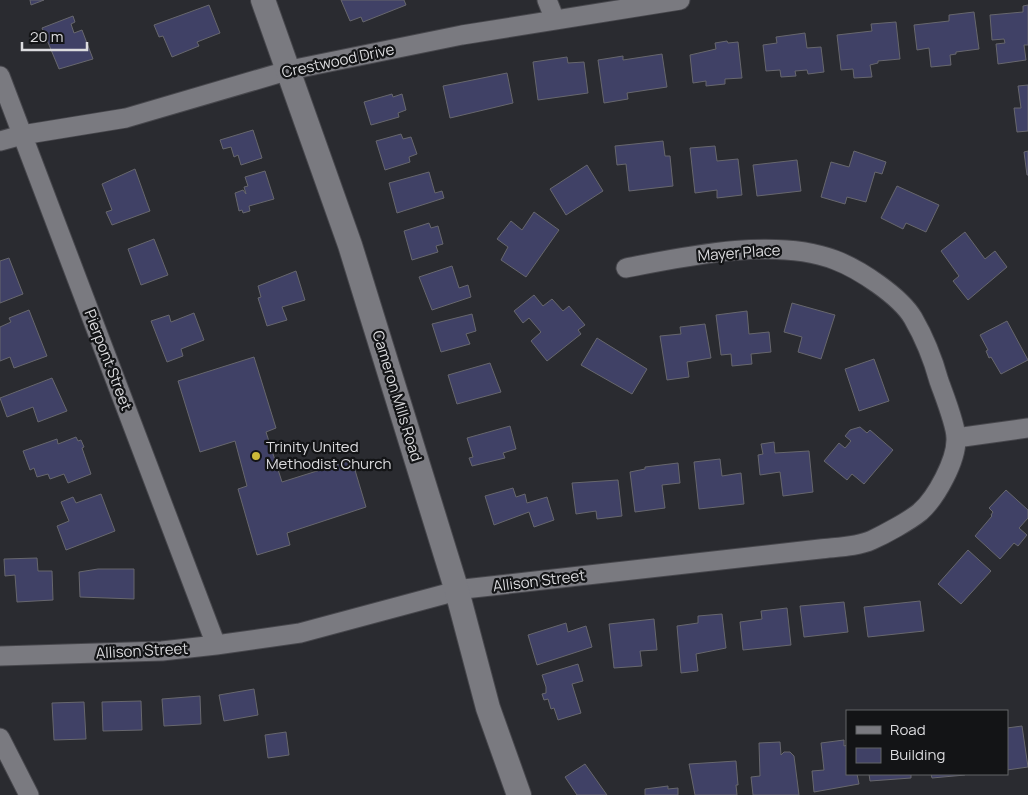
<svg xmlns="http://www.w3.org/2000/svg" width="1028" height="795" font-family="Manrope,sans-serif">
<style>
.building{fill:#404166;stroke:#67676d}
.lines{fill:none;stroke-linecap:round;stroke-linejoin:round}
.minor-casing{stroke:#47474c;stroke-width:21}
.tertiary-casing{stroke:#47474c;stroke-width:26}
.minor{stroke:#7a7a80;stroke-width:19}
.tertiary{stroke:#7a7a80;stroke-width:24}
.poi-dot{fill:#ccb939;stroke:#131416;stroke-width:2}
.labels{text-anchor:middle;stroke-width:4.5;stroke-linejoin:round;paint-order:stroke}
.street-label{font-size:15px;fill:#dcdcdf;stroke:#131416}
.poi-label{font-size:15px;fill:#dcdcdf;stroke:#131416;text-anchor:start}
</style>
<rect width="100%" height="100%" fill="#2a2b30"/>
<!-- building -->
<path class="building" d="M30 0H44L31 5Z
M341 0H404L406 5 363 22 361 17 350 21Z
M209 5 220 33 197 42 199 46 172 57 163 36 159 37 154 25Z
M1028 5V45H1024L1026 60 998 64 996 44 1005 43 1004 39 992 40 990 15 1023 12V6Z
M974 12 979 49 956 52V54L950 55 951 65 931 67 929 48 917 50 914 25 949 21V15Z
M73 16 75 22 71 24 74 33 82 30 93 59 59 69 42 28Z
M896 22 900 59 878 61V63L870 65 872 77 854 78 853 69 841 70 837 35 872 31 871 24Z
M805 33 807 48 821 47 824 72 808 74 807 70 795 71 796 76 781 77 780 70 766 71 763 45 777 43 776 37Z
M727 41 728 43 738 42 742 78 725 79V84L706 86V81L693 83 690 55 716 49 715 43Z
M662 54 667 87 627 93 628 99 604 103 598 60 623 56V60Z
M567 57 568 63 584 62 588 93 538 100 533 62Z
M507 73 513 103 450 118 443 86Z
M1028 85V131L1017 132 1014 108H1021L1018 86Z
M392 94 393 97 402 94 406 110 398 113 399 117 371 125 364 102Z
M253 130 262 158 241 165 238 155 234 157 231 147 223 149 220 140Z
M401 134 403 139 411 137 417 154 409 157 410 162 385 170 376 141Z
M663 141 665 156H670L673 186 629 191 626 164 617 165 615 146Z
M715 146 717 161 738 159 742 195 717 198V190L695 193 690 148Z
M854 151 886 162 882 174 875 172 866 202 847 197 845 204 821 197 831 162 849 167Z
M1028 151V175H1027L1024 152Z
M797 160 801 191 757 196 753 165Z
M587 165 603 191 566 215 550 189Z
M135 169 150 211 112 225 106 212 112 210 102 184Z
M265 171 274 199 249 206 250 211 243 213 242 210 239 211 235 193 243 190 246 194 244 187 248 186 245 177Z
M429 172 435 193 442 191 444 198 397 213 389 183Z
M897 186 939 205 926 232 906 223 903 229 881 218Z
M534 212 559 230 526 277 501 260 508 247 497 239 511 221 522 230Z
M429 223 431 228 438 226 443 244 436 246 438 252 412 260 404 231Z
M965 232 985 259 995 251 1007 267 968 300 953 281 959 276 941 251Z
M154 239 168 275 141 285 128 249Z
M9 258 23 294 0 303V261Z
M452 266 459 288 468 285 471 297 432 310 419 277Z
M296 271 305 300 282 307 287 320 267 326 258 298 261 297 258 286Z
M534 295 543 306 552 299 563 311 569 306 585 325 578 330 581 334 547 361 531 341 541 332 529 318 523 323 514 311Z
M792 303 835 315 821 359 798 352 802 337 784 332Z
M29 310 47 356 14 368 10 357 0 361V327L11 322 9 318Z
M747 311 749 334 769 332 771 352 751 354 752 364 732 366 731 354 721 355 716 315Z
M194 313 204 340 181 349 183 356 167 362 151 321 169 315 171 322Z
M472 314 476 331 466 334 470 344 441 352 432 324Z
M1007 321 1028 360 1001 374 991 357 989 358 986 351 988 350 980 335Z
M705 324 711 358 687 362 689 377 667 380 660 336 681 334 680 327Z
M597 338 647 369 632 394 581 365Z
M254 357 276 428 266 432 282 482 352 460 366 507 287 533 290 545 257 555 238 489 247 486 235 441 200 452 178 381Z
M874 359 889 401 859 411 845 369Z
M490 363 501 392 457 404 448 375Z
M52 378 67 411 38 422 33 407 7 417 0 398Z
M510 426 516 449 503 453 505 458 472 466 469 458 473 457 467 438Z
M860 427 867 433 870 430 893 450 864 484 852 474 847 480 824 461 839 443 845 448 851 441 845 436 850 430Z
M76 437 78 441 81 440 84 447 82 448 91 474 68 483 64 474 50 479 48 474 37 477 34 468 30 470 23 451 57 439 58 444Z
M774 442 775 453 809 451 813 492 783 496 780 472 760 475 758 455 763 454 761 444Z
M720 459 722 476 741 473 744 504 699 509 694 462Z
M678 463 680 483 662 485 665 508 635 512 630 472 645 469V467Z
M618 480 622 516 597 519 596 511 576 514 572 483Z
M513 488 516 497 525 494 527 503 547 497 554 520 534 527 529 512 494 525 485 496Z
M1006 490 1028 510V518L1019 528 1027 535 1018 546 1014 543 1000 559 975 536 992 516 991 515 993 512 989 508Z
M101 494 115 531 66 550 57 526 69 521 61 502 73 497 76 503Z
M968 550 991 571 961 604 938 584Z
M37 558 38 571H52L53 600 17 602 15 575 5 576 4 559Z
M98 569H134V599L80 597 79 572Z
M920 601 924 631 868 637 864 607Z
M844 602 848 632 804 637 800 606Z
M787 608 791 645 743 650 740 622 762 619 761 611Z
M722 614 726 648 696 654 698 671 681 673 677 626 698 623V616Z
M654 619 657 650 640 651 642 666 614 668 609 624Z
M566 623 568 632 586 626 592 647 537 665 528 635Z
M578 664 583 681 572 684 581 713 558 720 554 708 551 709 548 699 544 700 542 694 546 693V687L542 675Z
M254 689 258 715 224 721 219 695Z
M200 696 201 724 164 726 162 699Z
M141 701 142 730 103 731 102 702Z
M84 702 86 739 54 740 52 703Z
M1022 726 1028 767 1007 770V728Z
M286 732 289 755 268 758 265 735Z
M844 740V746L847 745V774H857L859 784 814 792 812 771 824 770 821 743Z
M780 742 781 755 784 752H790L794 756 799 795H753L751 777 760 776 759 743Z
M736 761 738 785H736L737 795H695L689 764Z
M585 764 607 795H577L565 777Z
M869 774H911V778L870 781Z
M931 774H965V775L932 778Z
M668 786V789L678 788V795H645V789Z"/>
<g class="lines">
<!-- minor casing -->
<g class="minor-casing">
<path id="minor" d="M547 0 555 20
M0 76 216 645
M0 141 22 135 126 118 290 70 462 35 680 0
M956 438 1028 428
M0 656 162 651 216 645 300 633 464 589 820 549C835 547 857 547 872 540 885 534 909 521 920 512 936 498 957 460 956 438 956 425 944 395 939 381 933 359 924 337 913 318 900 296 859 269 835 260 776 237 687 256 626 268
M0 738 29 795"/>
</g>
<!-- tertiary casing -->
<g class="tertiary-casing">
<path id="tertiary" d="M263 0 350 245 457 591 488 708 519 795"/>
</g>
<!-- minor -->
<use href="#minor" class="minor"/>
<!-- tertiary -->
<use href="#tertiary" class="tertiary"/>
</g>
<!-- markers -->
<circle class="poi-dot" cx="256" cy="456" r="5"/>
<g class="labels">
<!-- street labels -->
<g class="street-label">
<text transform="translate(338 61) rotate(-12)" y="5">Crestwood Drive</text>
<text transform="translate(739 253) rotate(-4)" y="5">Mayer Place</text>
<text transform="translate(108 360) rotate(69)" y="5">Pierpont Street</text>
<text transform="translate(397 396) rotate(73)" y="5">Cameron Mills Road</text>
<text transform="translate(539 581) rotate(-7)" y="5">Allison Street</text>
<text transform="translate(142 651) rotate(-3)" y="5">Allison Street</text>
</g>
<!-- poi labels -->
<g class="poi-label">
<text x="266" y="452">Trinity United<tspan x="266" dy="17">Methodist Church</tspan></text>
</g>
</g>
<!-- legend -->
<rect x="846" y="710" width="162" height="65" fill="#131416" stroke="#636466"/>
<rect x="856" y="726" width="25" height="8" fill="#7a7a80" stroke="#636466"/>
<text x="890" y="735" font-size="15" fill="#dcdcdf">Road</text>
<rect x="856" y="748" width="25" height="15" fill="#404166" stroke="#636466"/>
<text x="890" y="760" font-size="15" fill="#dcdcdf">Building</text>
<!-- scale -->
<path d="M22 42v8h65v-8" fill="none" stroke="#dcdcdf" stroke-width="2.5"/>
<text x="30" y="42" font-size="15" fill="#dcdcdf" stroke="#131416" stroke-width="4" paint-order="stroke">20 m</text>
</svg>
